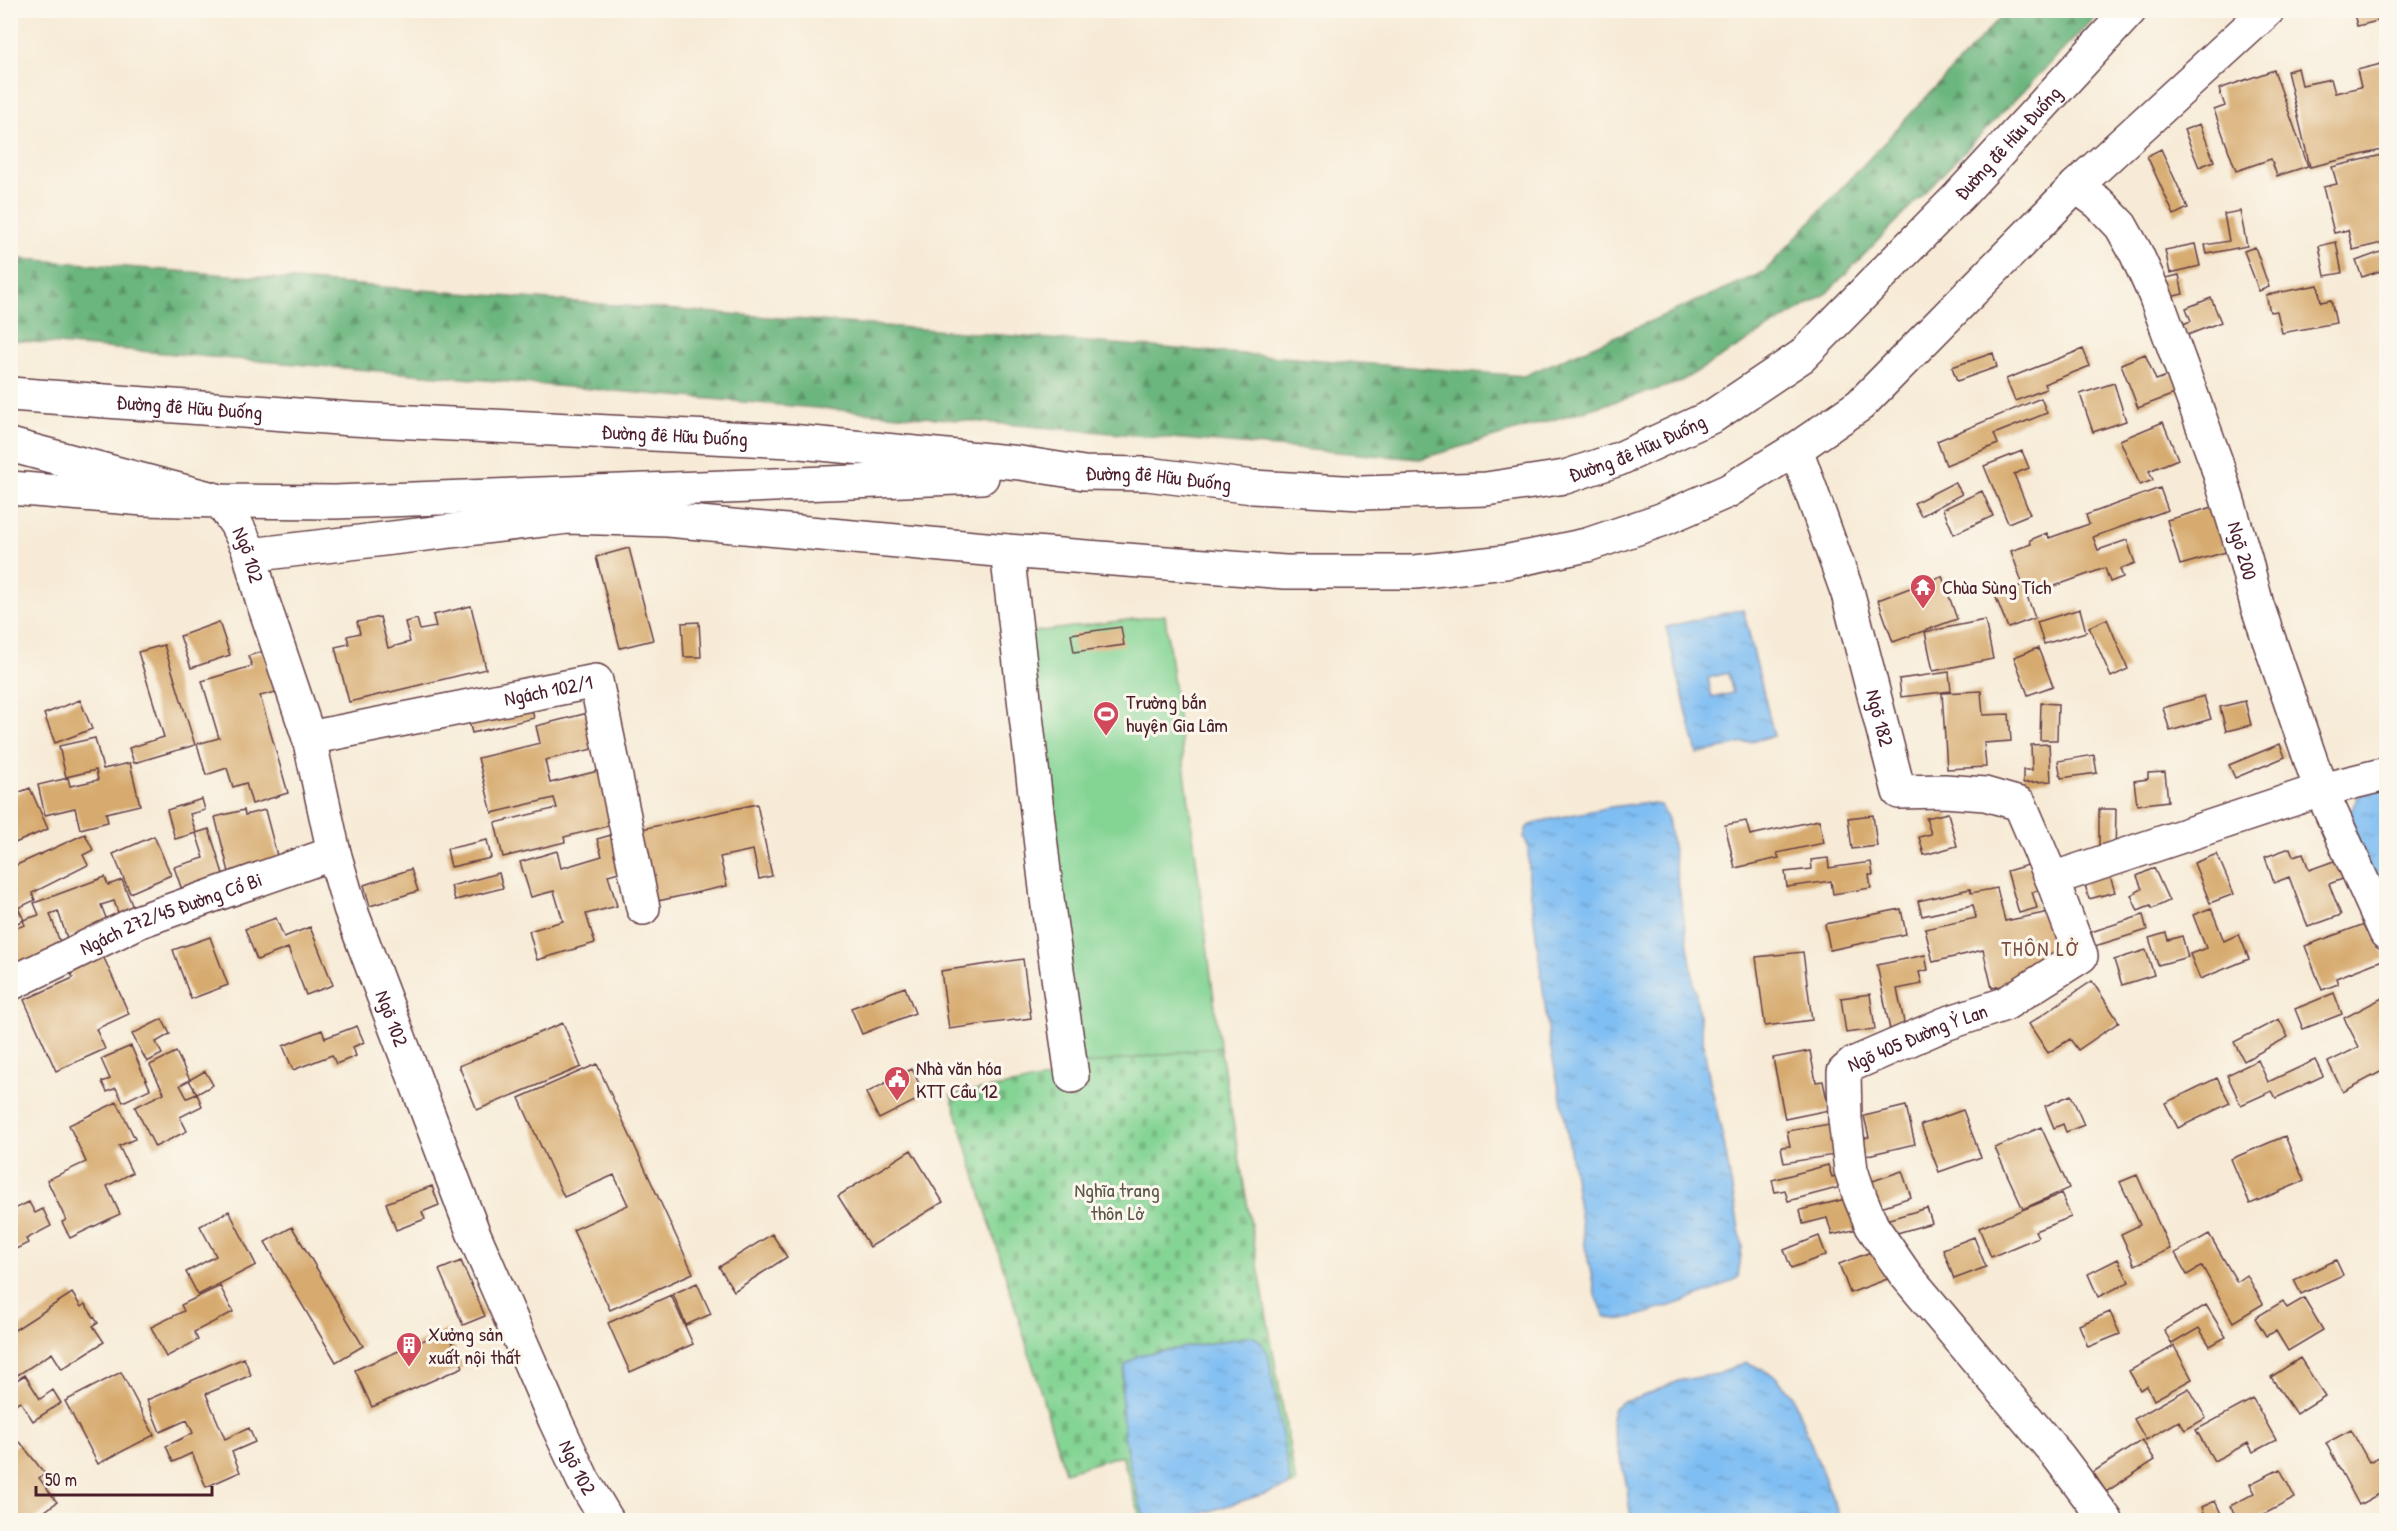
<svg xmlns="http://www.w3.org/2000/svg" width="2397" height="1531" font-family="'Patrick Hand',sans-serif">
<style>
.grass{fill:#84d494;stroke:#677a60;stroke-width:1.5}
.forest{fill:url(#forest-firs);stroke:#5a6a54;stroke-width:1.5}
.cemetery{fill:url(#cemetery-stones);stroke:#677a60;stroke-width:1.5}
.water{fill:url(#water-ripples);stroke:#646e8f;stroke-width:1.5;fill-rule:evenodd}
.building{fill:#d7ab70}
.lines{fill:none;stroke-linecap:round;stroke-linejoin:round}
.minor-casing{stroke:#643e45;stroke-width:36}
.major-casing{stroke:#643e45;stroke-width:36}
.minor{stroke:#fff;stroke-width:33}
.major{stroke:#fff;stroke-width:33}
.labels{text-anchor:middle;stroke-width:6;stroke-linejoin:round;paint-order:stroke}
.street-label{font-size:20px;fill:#4a1f2b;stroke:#fbf7ec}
.poi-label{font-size:20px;fill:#4a1f2b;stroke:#fbf7ec;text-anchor:start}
.park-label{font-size:20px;fill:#5b554a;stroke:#fbf7ec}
.neighbourhood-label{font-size:21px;letter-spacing:1.5px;fill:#7b5043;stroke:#fbf7ec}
</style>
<defs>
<pattern id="forest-firs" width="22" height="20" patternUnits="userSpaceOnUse" patternTransform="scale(1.5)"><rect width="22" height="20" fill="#6bb67e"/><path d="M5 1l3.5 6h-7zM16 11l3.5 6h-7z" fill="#5a9367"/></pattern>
<pattern id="cemetery-stones" width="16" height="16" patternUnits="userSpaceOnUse" patternTransform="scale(1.5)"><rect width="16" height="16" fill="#84d494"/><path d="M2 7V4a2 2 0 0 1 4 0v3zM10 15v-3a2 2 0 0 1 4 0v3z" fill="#74b680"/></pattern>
<pattern id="water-ripples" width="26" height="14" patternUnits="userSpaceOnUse" patternTransform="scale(1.5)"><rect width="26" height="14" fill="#7fbef3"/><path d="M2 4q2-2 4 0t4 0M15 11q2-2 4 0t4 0" fill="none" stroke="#6a9ac5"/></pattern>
</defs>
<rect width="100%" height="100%" fill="#fbf7ec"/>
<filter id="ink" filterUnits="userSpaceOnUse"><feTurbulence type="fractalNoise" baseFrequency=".0167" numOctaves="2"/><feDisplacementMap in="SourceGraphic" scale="12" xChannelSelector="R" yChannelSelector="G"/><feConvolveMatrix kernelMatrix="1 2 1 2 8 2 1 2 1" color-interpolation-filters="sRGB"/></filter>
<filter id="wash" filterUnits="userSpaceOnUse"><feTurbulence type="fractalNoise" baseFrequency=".008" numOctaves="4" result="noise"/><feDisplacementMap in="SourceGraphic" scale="24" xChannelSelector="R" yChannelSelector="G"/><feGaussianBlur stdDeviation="1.35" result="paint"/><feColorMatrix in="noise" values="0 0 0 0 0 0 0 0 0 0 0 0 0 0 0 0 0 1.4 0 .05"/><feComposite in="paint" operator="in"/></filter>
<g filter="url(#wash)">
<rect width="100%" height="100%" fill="#f7ebd7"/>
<!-- grass -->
<path class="grass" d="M1165 615 1220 1047 1077 1066 1019 634Z"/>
<!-- forest -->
<path class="forest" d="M2007 10 2101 11 1827 293 1678 383 1420 459 11 340V258L1524 376 1764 272Z"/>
<!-- cemetery -->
<path class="cemetery" d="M1220 1047 1296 1484 1179 1520H1141L1122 1455 1065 1472 951 1095 1066 1076 1065 1067Z"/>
<!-- water -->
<path class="water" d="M1743 609 1774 736 1697 754 1666 627ZM1728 673 1733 693 1712 698 1708 678Z
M2386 783V925L2348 815 2359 796Z
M1642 803 1660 805 1668 819 1708 1072 1724 1143 1742 1246 1738 1277C1724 1289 1644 1316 1623 1319 1617 1320 1611 1319 1605 1316L1595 1293 1583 1235 1565 1118 1550 1045 1529 879 1528 846 1524 837 1527 827 1537 822 1611 807Z
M1252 1336 1259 1340 1268 1353 1290 1481 1287 1487 1181 1520H1145C1130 1473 1115 1416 1125 1366L1139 1355Z
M1747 1362 1775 1376 1792 1395 1841 1520H1631L1626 1482 1611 1418 1614 1408 1622 1402 1638 1398 1678 1381 1718 1374Z"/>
<g id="blocks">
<!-- building -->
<path class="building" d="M2353 10H2385L2386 19 2357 26Z
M2385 63 2386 149 2310 167 2287 71 2298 68 2302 85 2331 79 2335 93 2361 87 2357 70Z
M2274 70 2308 166 2277 176 2271 159 2236 171 2214 110 2225 106 2219 89Z
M2200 124 2214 161 2199 167 2184 130Z
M2161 149 2188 208 2174 215 2147 156Z
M2386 154V242L2353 250 2348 230 2334 233 2323 187 2337 184 2332 167Z
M2240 211 2247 246 2207 254 2205 245 2229 241 2224 214Z
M2336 242 2342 273 2325 276 2319 246Z
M2195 244 2200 266 2170 273 2165 250Z
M2255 247 2269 287 2259 291 2244 251Z
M2386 250V269L2362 277 2356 261Z
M2179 275 2183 294 2157 300 2153 281Z
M2318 285 2321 302 2331 300 2336 323 2282 333 2277 311 2270 312 2266 295Z
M2211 298 2221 322 2185 336 2180 325 2191 321 2186 308Z
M2083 349 2090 366 2044 384 2046 389 2015 401 2006 379Z
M1993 353 1997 367 1957 381 1952 367Z
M2145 354 2156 380 2175 373 2182 391 2138 408 2121 364Z
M2114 383 2126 421 2093 432 2080 394Z
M2041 398 2047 413 1994 434 1998 444 1946 465 1937 441Z
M2163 422 2178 459 2149 471 2153 480 2140 485 2120 440Z
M2022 451 2029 468 2014 474 2030 514 2008 523 1984 466Z
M1955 482 1962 494 1921 516 1914 503Z
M2160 488 2168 510 2093 537 2098 550 2127 540 2135 563 2120 569 2123 577 2110 582 2105 568 2027 596 2035 618 2008 628 1995 595 2023 585 2011 551 2031 544 2030 540 2047 533 2049 538 2089 524 2086 515Z
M1982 491 1993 516 1954 534 1943 509Z
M2213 507 2226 552 2180 565 2167 520Z
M629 548 653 640 620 648 596 557Z
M1942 576 1957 619 1893 642 1878 600Z
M471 606 486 669 349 702 335 647 349 644 347 636 360 633 357 622 380 617 388 648 410 642 405 622 417 619 420 630 436 627 433 615Z
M2080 609 2086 632 2044 644 2037 622Z
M2107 619 2128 669 2111 677 2089 627Z
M1985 620 1993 659 1933 671 1925 632Z
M219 622 230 655 191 668 180 636Z
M699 622 701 657H684L682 623Z
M1121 627 1124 645 1074 652 1071 634Z
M164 645 195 745 134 763 129 748 164 737 138 652Z
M2038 648 2053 686 2028 695 2014 657Z
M264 651 276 692 260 696 288 793 252 804 246 783 233 787 227 768 206 775 197 744 219 738 202 681 252 666 248 656Z
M1949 672 1951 691 1901 697 1899 679Z
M1981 691 1983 715 2009 714 2011 741 1984 743 1986 767 1947 769 1942 693Z
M2204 696 2211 719 2170 731 2163 708Z
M529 699 534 718 472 733 467 714Z
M80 700 92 729 55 743 44 714Z
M2245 701 2251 725 2226 731 2220 707Z
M2041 703 2058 704 2057 740H2040Z
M588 713 597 748 545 760 550 783 606 769 620 823 564 837 565 842 503 857 495 823 557 808 554 798 492 813 478 758 540 743 536 726Z
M95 738 103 769 130 763 140 805 106 813 108 822 80 829 75 808 45 815 38 785 68 778 70 786 98 780 96 770 66 777 59 746Z
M2049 744 2051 781 2023 783V770H2032L2031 745Z
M2280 744 2285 757 2235 778 2229 765Z
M2094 755 2097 773 2061 778 2058 761Z
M2165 772 2168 801 2137 805 2134 781 2148 779V773Z
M30 788 48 829 10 845V796Z
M202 799 205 810 190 814 196 833 175 839 167 810Z
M757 804 772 876 759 879 753 850 720 857 727 886 653 902 637 830Z
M2099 809H2116L2115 856H2099Z
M244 810 245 815 265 810 280 867 231 880 215 817Z
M1948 813 1957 846 1924 855 1919 837 1931 834 1926 818Z
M1873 815 1877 846 1852 849 1848 818Z
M1819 820 1824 843 1777 853 1779 858 1735 868 1725 825 1746 821 1750 835Z
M209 829 224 877 182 890 174 867 204 858 196 833Z
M622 832 633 868 608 875 617 906 586 914 595 943 537 960 529 931 563 921 554 891 531 897 520 862 557 851 561 868 572 865 602 856 597 839Z
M85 834 93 850 83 855 88 865 32 893 35 900 18 908 24 920 10 926V900L13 899 10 893V868Z
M154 836 171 875 130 893 113 854Z
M487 840 491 858 451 867 447 849Z
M2290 848 2293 856 2303 853 2309 870 2342 858 2348 877 2329 884 2341 915 2308 927 2289 877 2274 883 2265 857Z
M2217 854 2234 894 2210 903 2194 863Z
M1828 858 1829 868 1871 862 1873 875H1869L1871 888 1833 894 1831 881 1787 887 1785 872 1812 869 1811 860Z
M2038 862 2046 888 2032 892 2037 908 2019 913 2007 871Z
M2154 868 2169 901 2152 909 2150 906 2138 911 2131 895 2142 889 2137 876Z
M411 869 418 891 370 906 364 885Z
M499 873 503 888 455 900 451 886Z
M2109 873 2115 892 2089 899 2084 881Z
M105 877 108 885 122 880 136 915 121 921 114 901 101 905 108 923 67 938 58 911 50 914 62 948 10 967V930L25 925 23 920 39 915 34 903Z
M1997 888 2005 921 2059 910 2071 963 2034 979 1992 988 1983 950 1933 962 1925 929 1976 918 1973 905 1922 916 1918 901 1970 889 1971 893Z
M2211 908 2224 941 2239 934 2249 959 2200 979 2190 954 2206 948 2193 915Z
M1901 909 1906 934 1830 950 1825 924Z
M2143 915 2147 930 2095 946 2091 932Z
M276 918 284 937 310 927 333 985 306 995 288 948 257 960 245 929Z
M2370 922 2385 959 2336 978 2338 984 2322 990 2305 946Z
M2166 933 2168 940 2182 936 2188 957 2158 965 2149 938Z
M210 937 228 985 191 999 173 950Z
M100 949 129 1014 96 1029 105 1049 56 1071 24 1000 73 978 67 964Z
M2146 950 2154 975 2122 985 2114 960Z
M1803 952 1812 1020 1765 1026 1756 957Z
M1925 955 1928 970 1919 972 1922 984 1897 989 1905 1027 1890 1030 1877 965Z
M1023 959 1031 1018 949 1029 941 971Z
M2092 981 2119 1022 2078 1050 2070 1039 2048 1053 2029 1024Z
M905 987 915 1013 862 1034 851 1008Z
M2334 993 2342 1014 2303 1029 2295 1009Z
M1870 994 1875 1029 1846 1033 1841 998Z
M2386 996V1069L2343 1092 2328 1062 2359 1047 2344 1018Z
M162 1019 170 1034 156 1042 162 1054 147 1062 132 1034Z
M2279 1019 2288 1037 2244 1061 2234 1042Z
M563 1023 581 1067 477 1110 459 1066Z
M357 1026 364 1042 353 1047 356 1056 336 1064 332 1055 293 1070 283 1046 322 1030 325 1038Z
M131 1046 150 1089 123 1102 116 1088 107 1092 102 1082 110 1079 101 1059Z
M1810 1051 1816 1082 1823 1081 1829 1110 1785 1119 1773 1058Z
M176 1052 190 1080 180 1085 187 1098 197 1094 202 1106 180 1117 187 1131 155 1147 135 1107 164 1093 150 1065Z
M2258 1060 2268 1082 2315 1060 2323 1076 2276 1098 2272 1091 2241 1105 2227 1075Z
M597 1064 693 1273 610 1310 573 1230 628 1205 614 1175 564 1197 519 1098Z
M912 1069 925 1096 879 1119 866 1093Z
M205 1071 213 1085 197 1094 189 1080Z
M2217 1078 2230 1103 2178 1128 2165 1103Z
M2071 1095 2084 1125 2066 1132 2063 1124 2054 1128 2045 1106Z
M117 1102 135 1139 119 1146 132 1173 107 1186 120 1214 70 1238 62 1222 66 1220 47 1180 86 1162 69 1125Z
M1906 1106 1915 1144 1855 1158 1851 1141 1869 1137 1864 1116Z
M1963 1110 1981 1157 1939 1172 1921 1125Z
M1836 1123 1841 1154 1784 1163 1781 1147 1790 1146 1787 1131Z
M2041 1127 2069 1188 2023 1209 1995 1148Z
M2285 1136 2304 1181 2250 1204 2231 1159Z
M911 1150 943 1202 870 1247 838 1196Z
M1828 1165 1832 1177 1838 1175 1841 1187 1788 1201 1785 1190 1775 1192 1772 1180Z
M1902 1171 1911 1197 1866 1212 1858 1186Z
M2137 1175 2170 1249 2135 1265 2121 1234 2140 1225 2120 1182Z
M432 1186 439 1205 422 1212 425 1219 396 1230 386 1203Z
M2061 1194 2071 1217 2035 1231 2038 1237 1991 1257 1979 1228Z
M1850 1198 1858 1229 1832 1235 1827 1218 1803 1224 1800 1210Z
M29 1202 35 1213 43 1209 51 1226 26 1239 28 1243 10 1252V1211Z
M1927 1208 1932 1223 1883 1237 1879 1222Z
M229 1211 256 1265 198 1295 186 1272 216 1256 200 1226Z
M292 1227 363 1346 336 1362 265 1242Z
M772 1234 787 1257 734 1291 719 1267Z
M2209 1234 2237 1282 2247 1275 2263 1304 2233 1322 2202 1266 2187 1275 2175 1253Z
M1819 1236 1826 1255 1791 1268 1784 1250Z
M1974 1237 1986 1267 1954 1279 1943 1249Z
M1879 1249 1890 1278 1850 1293 1839 1264Z
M10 1259 18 1273 10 1277Z
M2118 1259 2129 1282 2098 1297 2088 1274Z
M2336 1260 2343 1275 2301 1294 2294 1280Z
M461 1261 485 1316 463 1325 439 1270Z
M697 1283 711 1314 686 1325 673 1294Z
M220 1286 233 1312 194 1332 198 1340 166 1357 151 1327 184 1311 181 1305Z
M72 1293 81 1307 85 1304 98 1323 93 1326 104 1342 62 1369 52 1353 13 1378 10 1374V1333Z
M671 1295 693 1344 630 1372 608 1323Z
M2304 1298 2323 1330 2288 1351 2276 1331 2266 1336 2255 1318 2283 1301 2287 1308Z
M2206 1305 2226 1337 2210 1346 2199 1328 2172 1344 2164 1330Z
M2110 1312 2120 1334 2088 1347 2079 1325Z
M447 1330 463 1367 372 1407 355 1370Z
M2174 1346 2192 1379 2154 1400 2147 1386 2140 1390 2129 1371Z
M244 1358 251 1375 206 1394 225 1439 249 1428 255 1442 232 1452 240 1472 206 1487 192 1453 173 1462 166 1446 193 1433 187 1420 160 1432 147 1400Z
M2300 1358 2325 1396 2296 1414 2271 1377Z
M121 1372 154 1435 98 1464 65 1401Z
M25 1375 40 1399 53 1390 61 1403 33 1421 20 1401 10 1407V1384Z
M2189 1388 2206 1418 2185 1430 2179 1421 2146 1440 2134 1419Z
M2253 1399 2276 1440 2253 1452 2248 1443 2214 1461 2196 1430Z
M2351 1430 2369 1462 2383 1455 2386 1461V1490L2359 1505 2326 1443Z
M2142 1440 2155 1460 2106 1492 2093 1472Z
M20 1442 45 1474 39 1478 57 1502 33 1520H10V1449Z
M2280 1469 2295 1498 2253 1520H2238L2230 1506 2255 1493 2250 1484Z
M2215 1501 2224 1520H2194L2205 1516 2202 1507Z"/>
</g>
</g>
<g filter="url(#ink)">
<use href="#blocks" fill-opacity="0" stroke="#643e45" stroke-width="1.5"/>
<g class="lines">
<!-- minor casing -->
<g class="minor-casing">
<g id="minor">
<path id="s1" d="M2076 186 2099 203 2121 226 2136 253 2155 295 2216 462 2245 558 2257 605 2321 790 2386 933"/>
<path id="s2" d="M1796 449 1848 594 1899 792 1944 791 1985 794 2020 804 2052 879"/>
<path id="s3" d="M10 488 144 499 220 501 236 524 248 548 261 596 309 738 334 853 350 908 473 1232 555 1420 583 1480 607 1520"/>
<path d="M1007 551 1048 906 1072 1076"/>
<path d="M250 555 568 517 667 520 1007 551 1285 572H1415L1505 562 1587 545 1661 520 1728 491 1796 449 1860 405 2076 186 2268 10"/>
<path id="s4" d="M309 738 596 681 643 908"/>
<path id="s5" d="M10 984 140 921 334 853"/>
<path id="s6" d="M2106 1520 2059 1457 1905 1274 1872 1226 1860 1197 1851 1170 1845 1119 1844 1072 1853 1064 1945 1024 2005 1004 2081 956 2052 879 2321 790 2386 774"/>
</g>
</g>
<!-- major casing -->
<g class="major-casing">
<g id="major">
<path id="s7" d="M10 394 352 419 790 441 1020 463 1084 473 1147 474 1253 487 1361 493 1486 489 1565 477 1619 459 1713 416 1802 356 1959 196 2130 10"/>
<path d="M10 445 220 501 335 502 982 477"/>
</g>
</g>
<!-- minor -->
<use href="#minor" class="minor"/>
<!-- major -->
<use href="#major" class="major"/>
</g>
</g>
<!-- icons -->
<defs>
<g id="temple-pin" transform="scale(1.35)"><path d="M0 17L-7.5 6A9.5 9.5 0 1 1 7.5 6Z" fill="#d1495b" stroke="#fbf7ec"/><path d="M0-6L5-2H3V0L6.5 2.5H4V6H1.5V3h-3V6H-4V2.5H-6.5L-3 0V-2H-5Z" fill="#fff"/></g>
<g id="stadium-pin" transform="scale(1.35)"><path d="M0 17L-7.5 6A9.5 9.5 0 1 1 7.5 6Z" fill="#d1495b" stroke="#fbf7ec"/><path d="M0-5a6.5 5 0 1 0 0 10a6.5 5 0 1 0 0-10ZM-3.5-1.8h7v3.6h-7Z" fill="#fff"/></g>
<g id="civic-pin" transform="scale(1.35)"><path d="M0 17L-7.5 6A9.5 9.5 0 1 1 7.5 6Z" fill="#d1495b" stroke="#fbf7ec"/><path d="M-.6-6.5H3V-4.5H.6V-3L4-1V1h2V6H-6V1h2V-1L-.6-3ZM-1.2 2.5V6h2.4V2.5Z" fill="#fff"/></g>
<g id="building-pin" transform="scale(1.35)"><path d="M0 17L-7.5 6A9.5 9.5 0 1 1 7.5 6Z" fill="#d1495b" stroke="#fbf7ec"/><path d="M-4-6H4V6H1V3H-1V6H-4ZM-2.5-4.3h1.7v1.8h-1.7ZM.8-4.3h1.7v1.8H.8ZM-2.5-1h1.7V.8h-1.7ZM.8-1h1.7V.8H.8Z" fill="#fff"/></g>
</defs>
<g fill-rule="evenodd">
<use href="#temple-pin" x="1923" y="587"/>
<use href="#stadium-pin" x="1106" y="714"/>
<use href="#civic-pin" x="897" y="1079"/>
<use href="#building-pin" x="409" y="1345"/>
</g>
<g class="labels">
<!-- street labels -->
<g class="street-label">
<text dy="7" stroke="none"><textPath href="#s7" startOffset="2124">Đường đê Hữu Đuống</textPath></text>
<text dy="7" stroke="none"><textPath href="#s7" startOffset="180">Đường đê Hữu Đuống</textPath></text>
<text dy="7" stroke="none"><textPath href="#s7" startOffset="666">Đường đê Hữu Đuống</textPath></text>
<text dy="7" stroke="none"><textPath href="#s7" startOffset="1638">Đường đê Hữu Đuống</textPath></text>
<text dy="7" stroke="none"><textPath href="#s7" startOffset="1152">Đường đê Hữu Đuống</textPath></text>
<text dy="7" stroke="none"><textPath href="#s1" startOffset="408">Ngõ 200</textPath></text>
<text dy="7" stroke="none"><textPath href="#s3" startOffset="272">Ngõ 102</textPath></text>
<text dy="7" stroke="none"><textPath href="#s4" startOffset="244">Ngách 102/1</textPath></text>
<text dy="7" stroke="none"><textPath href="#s2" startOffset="282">Ngõ 182</textPath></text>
<text dy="7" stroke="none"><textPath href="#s5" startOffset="176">Ngách 272/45 Đường Cổ Bi</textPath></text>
<text dy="7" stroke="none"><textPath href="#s3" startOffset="758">Ngõ 102</textPath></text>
<text dy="7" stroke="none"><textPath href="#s6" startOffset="616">Ngõ 405 Đường Ỷ Lan</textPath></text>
<text dy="7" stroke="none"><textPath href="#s3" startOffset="1244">Ngõ 102</textPath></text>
</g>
<!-- poi labels -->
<g class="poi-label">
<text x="1942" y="594">Chùa Sùng Tích</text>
<text x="1126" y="709">Trường bắn<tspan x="1126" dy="23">huyện Gia Lâm</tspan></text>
<text x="916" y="1075">Nhà văn hóa<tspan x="916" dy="23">KTT Cầu 12</tspan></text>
<text x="428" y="1341">Xưởng sản<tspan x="428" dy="23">xuất nội thất</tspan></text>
</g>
<!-- park labels -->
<g class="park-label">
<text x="1117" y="1197">Nghĩa trang<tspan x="1117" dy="23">thôn Lở</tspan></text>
</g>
<!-- neighbourhood labels -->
<g class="neighbourhood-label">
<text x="2040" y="956">THÔN LỞ</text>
</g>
</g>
<!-- margin -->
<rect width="2397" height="1531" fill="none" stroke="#fbf7ec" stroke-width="36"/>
<!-- scale -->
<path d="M36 1486v9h176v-9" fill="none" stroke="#4a1f2b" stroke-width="3"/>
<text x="45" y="1486" font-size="18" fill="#4a1f2b" stroke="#fbf7ec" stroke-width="4.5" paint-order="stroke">50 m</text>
</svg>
